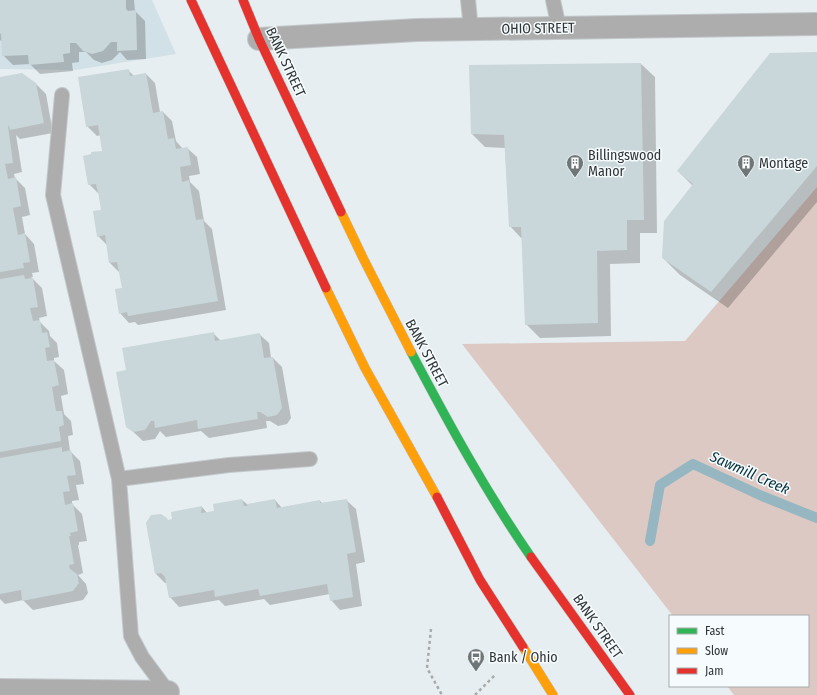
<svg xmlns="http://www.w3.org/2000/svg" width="817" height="695" font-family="'Fira Sans Condensed',sans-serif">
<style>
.built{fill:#d2e1e7}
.forest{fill:#dcc9c4}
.shadow{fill:#0003}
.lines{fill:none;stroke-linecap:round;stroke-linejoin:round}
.stream{stroke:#96b7c2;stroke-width:10}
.building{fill:#c9d6da}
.lane-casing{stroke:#c2c8cb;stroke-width:16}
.street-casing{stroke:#c2c8cb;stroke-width:24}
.fast-casing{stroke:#c2c8cb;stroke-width:10}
.slow-casing{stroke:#c2c8cb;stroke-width:10}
.jam-casing{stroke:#c2c8cb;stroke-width:10}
.path{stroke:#a9abab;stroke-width:2.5;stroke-dasharray:3 3;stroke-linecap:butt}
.lane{stroke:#aeadae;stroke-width:14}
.street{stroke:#aeadae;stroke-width:22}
.fast{stroke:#30b455;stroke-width:9}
.slow{stroke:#ff9f0a;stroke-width:9}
.jam{stroke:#e5322d;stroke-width:9}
.labels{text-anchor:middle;stroke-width:3;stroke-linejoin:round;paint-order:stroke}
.street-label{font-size:14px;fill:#2f3537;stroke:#f6fcfe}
.poi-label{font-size:14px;fill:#2f3537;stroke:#f6fcfe;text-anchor:start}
.water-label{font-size:15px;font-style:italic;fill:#04313c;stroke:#f6fcfe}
</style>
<rect width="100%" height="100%" fill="#e6eef1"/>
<!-- built -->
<path class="built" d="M0 0H152L176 54 75 70 0 69Z"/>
<!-- forest -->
<path class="forest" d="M817 187V695H734L727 686H808V616H673L462 344 685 341Z"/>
<!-- shadow -->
<path class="shadow" d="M1 0H134L135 11 145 21 146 59 127 60 120 52 112 60 102 63 94 60 86 52H79V62L72 63 73 71 40 74 30 64 13 65 3 55V42L0 40Z
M817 53V202L728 308 680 275 663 258 693 186 678 171Z
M641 64 655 77 657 233H640V263L610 264 611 336 540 338 526 324 522 239 510 226 505 148 485 147 472 134 470 66Z
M128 70 134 76 146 74 155 83 160 112H163L172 121 176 141 183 149 187 148 197 157 200 174 189 176 190 182 199 191 204 221 212 229 226 310 138 325 135 322 129 323 120 313 123 288 120 273 110 263 108 246 98 236 102 211 99 194 89 184 103 152 101 135 97 136 87 126Z
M0 78 36 84 46 94 53 133 20 139 16 135 22 172 14 174 15 178 25 188 30 215 22 217 25 234 34 244 39 272 32 273 33 277H31L42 288 47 316 39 318 40 322 49 331 50 336 57 343 59 357 54 358V361L64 370 68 394 61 396 64 414 71 421 73 435 68 436 70 451 80 461 84 484 76 485 79 500 72 501V504L82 514 87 541 79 542V545H78L83 573 78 575 86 584 88 593 83 600 33 610 23 600 5 604 0 599Z
M213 333 221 341 259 334 269 343 271 358H273L282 367 291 418 287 424 278 426 270 421H266L267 428 209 438 201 431 166 437 160 431 155 439 143 441 127 426 128 371Z
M242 500 248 505 275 500 282 508 320 501 323 504 346 500 356 509 365 562 356 564 362 606 340 610 331 600 330 594 270 605 264 599 225 606 219 600 179 607 170 597 167 583H165L156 574 168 521 202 507 207 513 216 511Z"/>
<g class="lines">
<!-- stream -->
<path class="stream" d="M650 541 660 485 693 464 762 496 817 518"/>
</g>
<!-- building -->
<path class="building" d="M0 0H126V9L128 11 136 10 137 50 117 51V42H111L103 51 92 54 83 51 76 43H70V53L63 54 64 62 29 65 28 55 2 56 1 33 0 34Z
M817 52V166L711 292 662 258 664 221 693 184 677 171 770 53Z
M641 63 644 220H627V250L597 251 598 323 525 325 521 227H509L504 135 471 134 469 65Z
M129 69 130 76 146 73 153 113 163 111 168 139 174 138 176 149 188 147 191 165 180 167 182 182 189 180 196 220 203 219 218 301 128 316 127 312 119 314 115 289 122 288 117 262 109 263 105 235 97 237 93 211 101 210 99 197 96 184 88 185 83 156 91 154V152L102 151 98 125 86 127 78 77Z
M22 73 36 83 44 123 10 130 9 126H8L13 163 5 164 8 179 16 177 21 206 13 208 18 235 25 233 30 262 23 263 24 268 0 272V77Z
M24 275 25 279 33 278 38 307 30 308 33 321 40 320 42 333 47 332 50 347 45 348 47 361 54 360 59 385 52 387 56 411H62L64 425 59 427 61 441 0 452V279Z
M214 332 215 341 260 333 264 358 273 357 282 408 277 415 268 417 260 412H257L258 419 198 429 197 420 155 428 154 421H151L145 430 133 432 126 427 116 372 126 370 122 348Z
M62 447V452L71 450 76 475 67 476 70 491 63 492 65 505 73 503 78 531 70 533 71 536H69L74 564 69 565 70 569 77 574 79 583 73 591 22 601 21 590 0 594V458Z
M242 499 244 506H247V504L275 499 277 508 320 500V503L347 499 356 552 347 554 353 597 330 601 327 584 260 596 258 589 215 597 214 590 169 598 165 577 161 573 155 574 146 523 151 515 161 514 167 518 168 520 172 519 171 512 202 506 201 513 214 511 213 504Z"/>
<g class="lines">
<!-- lane casing -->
<g class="lane-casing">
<path id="lane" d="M468 0 471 29
M553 0 559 28
M62 95 53 195 119 479 131 636 142 657 168 692
M119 479 229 465 310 459"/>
</g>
<!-- street casing -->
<g class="street-casing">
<path id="street" d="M259 39 417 30 817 24
M0 690 168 692"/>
</g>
<!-- fast casing -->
<g class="fast-casing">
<path id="fast" d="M411 352C448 422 486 492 531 557"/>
</g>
<!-- slow casing -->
<g class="slow-casing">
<path id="slow" d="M341 212 363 258 411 352
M326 288 365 368 437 497
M523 647 553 695"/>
</g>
<!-- jam casing -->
<g class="jam-casing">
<path id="jam" d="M191 0 326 288
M243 0 259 39 341 212
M437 497 480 580 523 647
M531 557 630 695"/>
</g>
<!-- path -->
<path class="path" d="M431 629 427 668 442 695
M475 695 495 675"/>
<!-- lane -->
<use href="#lane" class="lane"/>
<!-- street -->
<use href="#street" class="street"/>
<!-- fast -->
<use href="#fast" class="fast"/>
<!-- slow -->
<use href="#slow" class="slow"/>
<!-- jam -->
<use href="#jam" class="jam"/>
</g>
<!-- icons -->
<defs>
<g id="building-pin" transform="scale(0.9)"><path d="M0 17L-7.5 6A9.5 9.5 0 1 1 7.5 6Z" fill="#6f7678" stroke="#f6fcfe"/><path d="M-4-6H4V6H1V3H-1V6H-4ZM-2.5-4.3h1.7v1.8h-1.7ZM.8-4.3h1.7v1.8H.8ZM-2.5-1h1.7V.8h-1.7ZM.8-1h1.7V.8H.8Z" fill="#fff"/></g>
<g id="bus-pin" transform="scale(0.9)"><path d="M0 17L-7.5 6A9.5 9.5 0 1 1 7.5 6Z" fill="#6f7678" stroke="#f6fcfe"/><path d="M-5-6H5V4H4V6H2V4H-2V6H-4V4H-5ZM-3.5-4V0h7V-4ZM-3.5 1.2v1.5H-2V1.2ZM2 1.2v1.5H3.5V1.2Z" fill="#fff"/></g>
</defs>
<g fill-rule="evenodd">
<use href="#building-pin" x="575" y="163"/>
<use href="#building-pin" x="746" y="163"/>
<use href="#bus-pin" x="476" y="657"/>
</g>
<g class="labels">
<!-- street labels -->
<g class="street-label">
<text transform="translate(538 28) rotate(-1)" y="5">OHIO STREET</text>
<text transform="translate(286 62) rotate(65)" y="5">BANK STREET</text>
<text transform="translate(427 353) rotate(62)" y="5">BANK STREET</text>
<text transform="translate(598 626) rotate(55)" y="5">BANK STREET</text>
</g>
<!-- poi labels -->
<g class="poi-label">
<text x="588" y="160">Billingswood<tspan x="588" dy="16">Manor</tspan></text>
<text x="759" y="168">Montage</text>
<text x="489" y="662">Bank / Ohio</text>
</g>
<!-- water labels -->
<g class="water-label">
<text transform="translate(750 473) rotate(24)" y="5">Sawmill Creek</text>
</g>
</g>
<!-- legend -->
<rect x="669" y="615" width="140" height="72" fill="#f6fcfe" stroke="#a6acae"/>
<rect x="677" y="628" width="20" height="6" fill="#30b455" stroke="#a6acae"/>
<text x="705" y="635" font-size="12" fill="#2f3537">Fast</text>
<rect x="677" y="648" width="20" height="6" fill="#ff9f0a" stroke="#a6acae"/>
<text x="705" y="655" font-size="12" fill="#2f3537">Slow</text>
<rect x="677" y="668" width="20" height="6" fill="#e5322d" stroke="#a6acae"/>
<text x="705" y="675" font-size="12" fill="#2f3537">Jam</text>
</svg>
